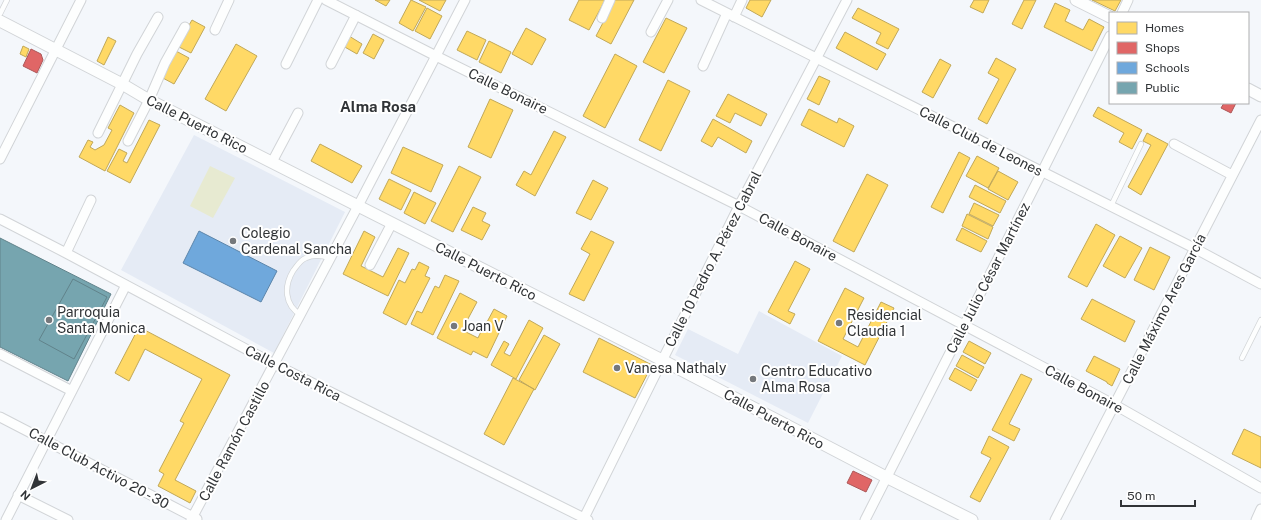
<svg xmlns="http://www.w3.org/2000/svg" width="1261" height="520" font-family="'Public Sans',sans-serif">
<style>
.built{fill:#e5ebf5}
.green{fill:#e7ead1}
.homes{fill:#ffd966;stroke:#c1a858}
.shops{fill:#e06666;stroke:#ac5758}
.schools{fill:#6fa8dc;stroke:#5c85aa}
.public{fill:#76a5af;stroke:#61838b}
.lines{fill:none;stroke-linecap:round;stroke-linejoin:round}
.service-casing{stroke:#d1d4d7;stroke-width:6}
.minor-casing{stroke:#d1d4d7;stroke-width:11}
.tertiary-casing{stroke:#d1d4d7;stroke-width:13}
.service{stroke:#fdfefe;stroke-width:4.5}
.minor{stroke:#fdfefe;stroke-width:9}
.tertiary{stroke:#fdfefe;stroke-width:11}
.poi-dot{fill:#75787c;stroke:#fff;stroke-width:1.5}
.labels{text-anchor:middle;stroke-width:4;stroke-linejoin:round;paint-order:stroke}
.street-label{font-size:14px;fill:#313437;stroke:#fff}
.poi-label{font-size:14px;fill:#313437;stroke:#fff;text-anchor:start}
.neighbourhood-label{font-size:15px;font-weight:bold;fill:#313437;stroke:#fff}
</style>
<rect width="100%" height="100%" fill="#f4f7fb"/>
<!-- built -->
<path class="built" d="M194 135 345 212 274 353 121 270Z
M759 311 842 356 808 423 675 355 688 329 738 354Z"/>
<!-- green -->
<path class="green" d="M210 166 235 178 213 218 190 206Z"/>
<!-- homes -->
<path class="homes" d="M375 0H390L386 6Z
M411 0 426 7 413 31 399 23Z
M419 0H446L440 11Z
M579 0H605L589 30 569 20Z
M615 0H634L611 44 596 36Z
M750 0H771L762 17 746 8Z
M974 0H989L983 13 970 7Z
M1024 0H1036L1022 29 1012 24Z
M1092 0H1121L1115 11Z
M1055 3 1070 10 1065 21 1083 30 1089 19 1104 27 1092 51 1044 27Z
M427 8 442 16 430 39 415 31Z
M858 8 899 29 888 49 876 43 881 33 852 18Z
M666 18 687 28 664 73 643 62Z
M192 20 205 27 191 53 177 46Z
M526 28 546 39 532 65 512 54Z
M467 31 486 40 477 60 457 50Z
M845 32 886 54 877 70 836 48Z
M373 34 384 40 374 59 363 53Z
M349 36 362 44 357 54 343 46Z
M108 37 116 41 104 65 97 61Z
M489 41 511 52 501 73 479 62Z
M236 44 257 56 226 111 205 99Z
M23 46 29 49 26 57 20 54Z
M176 51 189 58 174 84 161 77Z
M615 54 637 66 605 128 583 116Z
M996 58 1016 69 987 124 978 119 999 79 988 73Z
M940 59 951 65 933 98 922 92Z
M819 76 830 81 819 105 807 99Z
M668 80 690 91 661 151 639 140Z
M728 94 767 114 761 126 735 113 730 123 716 116Z
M490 99 513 110 491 158 468 147Z
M120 105 134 113 105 171 79 157 88 140 93 142 90 147 95 150 104 145 112 130 108 128Z
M1098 107 1142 130 1132 149 1119 142 1124 133 1093 116Z
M809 109 837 123 839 118 854 126 844 147 801 125Z
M713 119 752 141 746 153 718 137 712 147 701 141Z
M149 120 160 125 130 183 107 171 119 149 127 153 123 161 127 163Z
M554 131 566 137 535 196 516 185 524 171 531 175Z
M1147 133 1168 144 1141 195 1128 187 1151 145 1143 141Z
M320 144 362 166 352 183 311 161Z
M403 147 443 165 431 192 391 173Z
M959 152 970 158 943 213 931 207Z
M977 156 999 168 988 188 966 176Z
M459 166 481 177 453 232 431 221Z
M998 171 1018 182 1008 200 988 189Z
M867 174 888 185 854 252 833 241Z
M389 179 411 190 401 210 379 199Z
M593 180 608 188 591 220 576 213Z
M975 185 1006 201 1000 213 969 197Z
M414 192 436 203 425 224 404 213Z
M974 203 999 215 993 226 969 214Z
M473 207 486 213 482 221 490 225 482 240 461 230Z
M967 214 993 227 988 239 962 226Z
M1096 224 1115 235 1087 287 1068 277Z
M962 228 987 241 981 252 956 240Z
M364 231 375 237 361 266 383 277 398 248 409 253 388 296 343 274Z
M591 231 614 242 584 301 569 294 590 254 581 249Z
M1120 236 1142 248 1125 278 1103 266Z
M1150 247 1170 257 1154 290 1134 280Z
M795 261 810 269 788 311 795 314 790 324 768 312Z
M419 262 429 267 425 276 430 278 406 325 383 313 399 280 405 283 412 269 415 270Z
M445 275 459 281 433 335 411 324 417 311 422 313 435 286 439 288Z
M845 288 864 298 843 339 858 347 881 302 894 308 865 365 818 341Z
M460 293 477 302 462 330 478 338 486 321 487 322 494 309 507 316 487 358 473 351 471 355 437 338Z
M1092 299 1135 321 1125 342 1081 319Z
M529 320 543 328 516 379 491 365 504 341 509 344 504 353 510 356Z
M139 327 230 375 175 480 196 491 190 503 158 486 164 474 159 471 184 423 180 421 202 379 145 349 129 381 115 373Z
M544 335 560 344 535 390 519 380Z
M599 338 652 365 635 398 583 372Z
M969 341 991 353 985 364 963 352Z
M962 355 984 367 978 378 956 366Z
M1094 356 1120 369 1112 386 1107 383V382L1086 371Z
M955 368 977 380 971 391 949 379Z
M1021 374 1032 379 1009 424 1020 429 1014 441 992 430Z
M513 378 534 389 504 445 484 434Z
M1244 429 1261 437V468L1232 454Z
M989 436 1009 447 980 502 970 497 991 458 981 453Z"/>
<!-- shops -->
<path class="shops" d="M31 49 41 54 43 60 37 73 23 66Z
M1224 103H1236L1231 113 1221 108Z
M853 471 872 480 866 492 847 483Z"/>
<!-- schools -->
<path class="schools" d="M199 231 277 271 261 302 183 263Z"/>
<!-- public -->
<path class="public" d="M0 238 111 294 68 381 0 347Z
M73 279 107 297 74 359 39 340Z"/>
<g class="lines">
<!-- service casing -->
<g class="service-casing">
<path id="service" d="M0 14 7 0
M1111 206 1141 144
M301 315C284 305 284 286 293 271 297 266 300 260 306 258 314 254 322 256 331 258
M1242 358 1261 320"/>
</g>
<!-- minor casing -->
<g class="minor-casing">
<path id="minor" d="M326 0 436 56 739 206 1115 405 1261 488
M701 0 1194 248 1261 284
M1122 13 1128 0
M734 17 742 0
M602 18 610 0
M215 30 229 0
M651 32 668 0
M286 64 318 0
M331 64 356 15
M703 66 727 13
M98 133 137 54 158 17
M128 141 149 100 165 63 185 27
M1174 144 1232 175
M0 159 81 0
M272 162 298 113
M0 219 66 253 274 364 588 520
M66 253 91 200
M370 265 392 223
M0 354 72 391
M0 417 197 519
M18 495 68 520
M6 520 126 285
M191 520 358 206 465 0
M583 520 739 206 847 0
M865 520 1042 172 1110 36
M1055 520 1261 120
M1256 520 1261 509"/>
</g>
<!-- tertiary casing -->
<g class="tertiary-casing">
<path id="tertiary" d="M1076 0 1110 17
M0 21 122 84 149 100 662 360 886 477 972 520
M1248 89 1261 96"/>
</g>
<!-- service -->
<use href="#service" class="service"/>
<!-- minor -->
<use href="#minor" class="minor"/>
<!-- tertiary -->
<use href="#tertiary" class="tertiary"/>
</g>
<!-- markers -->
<g class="poi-dot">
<circle cx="233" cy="241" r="4"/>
<circle cx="49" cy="320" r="4"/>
<circle cx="839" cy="323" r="4"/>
<circle cx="454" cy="326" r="4"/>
<circle cx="617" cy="368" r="4"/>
<circle cx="753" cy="379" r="4"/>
</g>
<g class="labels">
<!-- street labels -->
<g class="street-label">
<text transform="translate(508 91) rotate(26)" y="5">Calle Bonaire</text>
<text transform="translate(197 124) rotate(27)" y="5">Calle Puerto Rico</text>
<text transform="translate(981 141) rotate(27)" y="5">Calle Club de Leones</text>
<text transform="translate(798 237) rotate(28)" y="5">Calle Bonaire</text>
<text transform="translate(713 259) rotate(-63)" y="5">Calle 10 Pedro A. Pérez Cabral</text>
<text transform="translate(486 271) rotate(27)" y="5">Calle Puerto Rico</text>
<text transform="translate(988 278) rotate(-63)" y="5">Calle Julio César Martínez</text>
<text transform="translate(1164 309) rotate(-63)" y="5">Calle Máximo Ares García</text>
<text transform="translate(293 373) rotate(27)" y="5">Calle Costa Rica</text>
<text transform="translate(1084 389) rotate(28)" y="5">Calle Bonaire</text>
<text transform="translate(774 419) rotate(28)" y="5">Calle Puerto Rico</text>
<text transform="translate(234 441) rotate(-62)" y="5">Calle Ramón Castillo</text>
<text transform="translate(99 468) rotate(28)" y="5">Calle Club Activo 20 - 30</text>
</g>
<!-- poi labels -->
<g class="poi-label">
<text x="241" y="238">Colegio<tspan x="241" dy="16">Cardenal Sancha</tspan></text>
<text x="57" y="317">Parroquia<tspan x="57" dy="16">Santa Monica</tspan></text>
<text x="847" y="320">Residencial<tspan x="847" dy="16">Claudia 1</tspan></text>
<text x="462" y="331">Joan V</text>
<text x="625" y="373">Vanesa Nathaly</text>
<text x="761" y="376">Centro Educativo<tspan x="761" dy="16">Alma Rosa</tspan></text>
</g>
<!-- neighbourhood labels -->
<g class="neighbourhood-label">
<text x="378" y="112">Alma Rosa</text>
</g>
</g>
<!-- legend -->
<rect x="1109" y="12" width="140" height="92" fill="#ffffff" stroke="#adaeaf"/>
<rect x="1117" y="22" width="20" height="12" fill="#ffd966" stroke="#adaeaf"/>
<text x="1145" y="32" font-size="12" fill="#313437">Homes</text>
<rect x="1117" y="42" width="20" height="12" fill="#e06666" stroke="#adaeaf"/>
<text x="1145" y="52" font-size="12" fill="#313437">Shops</text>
<rect x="1117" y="62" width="20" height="12" fill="#6fa8dc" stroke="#adaeaf"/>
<text x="1145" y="72" font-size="12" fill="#313437">Schools</text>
<rect x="1117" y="82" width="20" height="12" fill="#76a5af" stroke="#adaeaf"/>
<text x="1145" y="92" font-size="12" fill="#313437">Public</text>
<!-- north arrow -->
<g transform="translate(32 488) rotate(222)" stroke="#ffffff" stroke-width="3" paint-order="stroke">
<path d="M0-3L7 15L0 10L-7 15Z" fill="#313437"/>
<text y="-6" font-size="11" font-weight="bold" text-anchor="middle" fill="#313437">N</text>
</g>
<!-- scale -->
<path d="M1121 500v6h74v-6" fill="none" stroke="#313437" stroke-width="2"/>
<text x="1127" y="500" font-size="12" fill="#313437" stroke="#ffffff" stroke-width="3" paint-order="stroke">50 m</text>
</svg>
